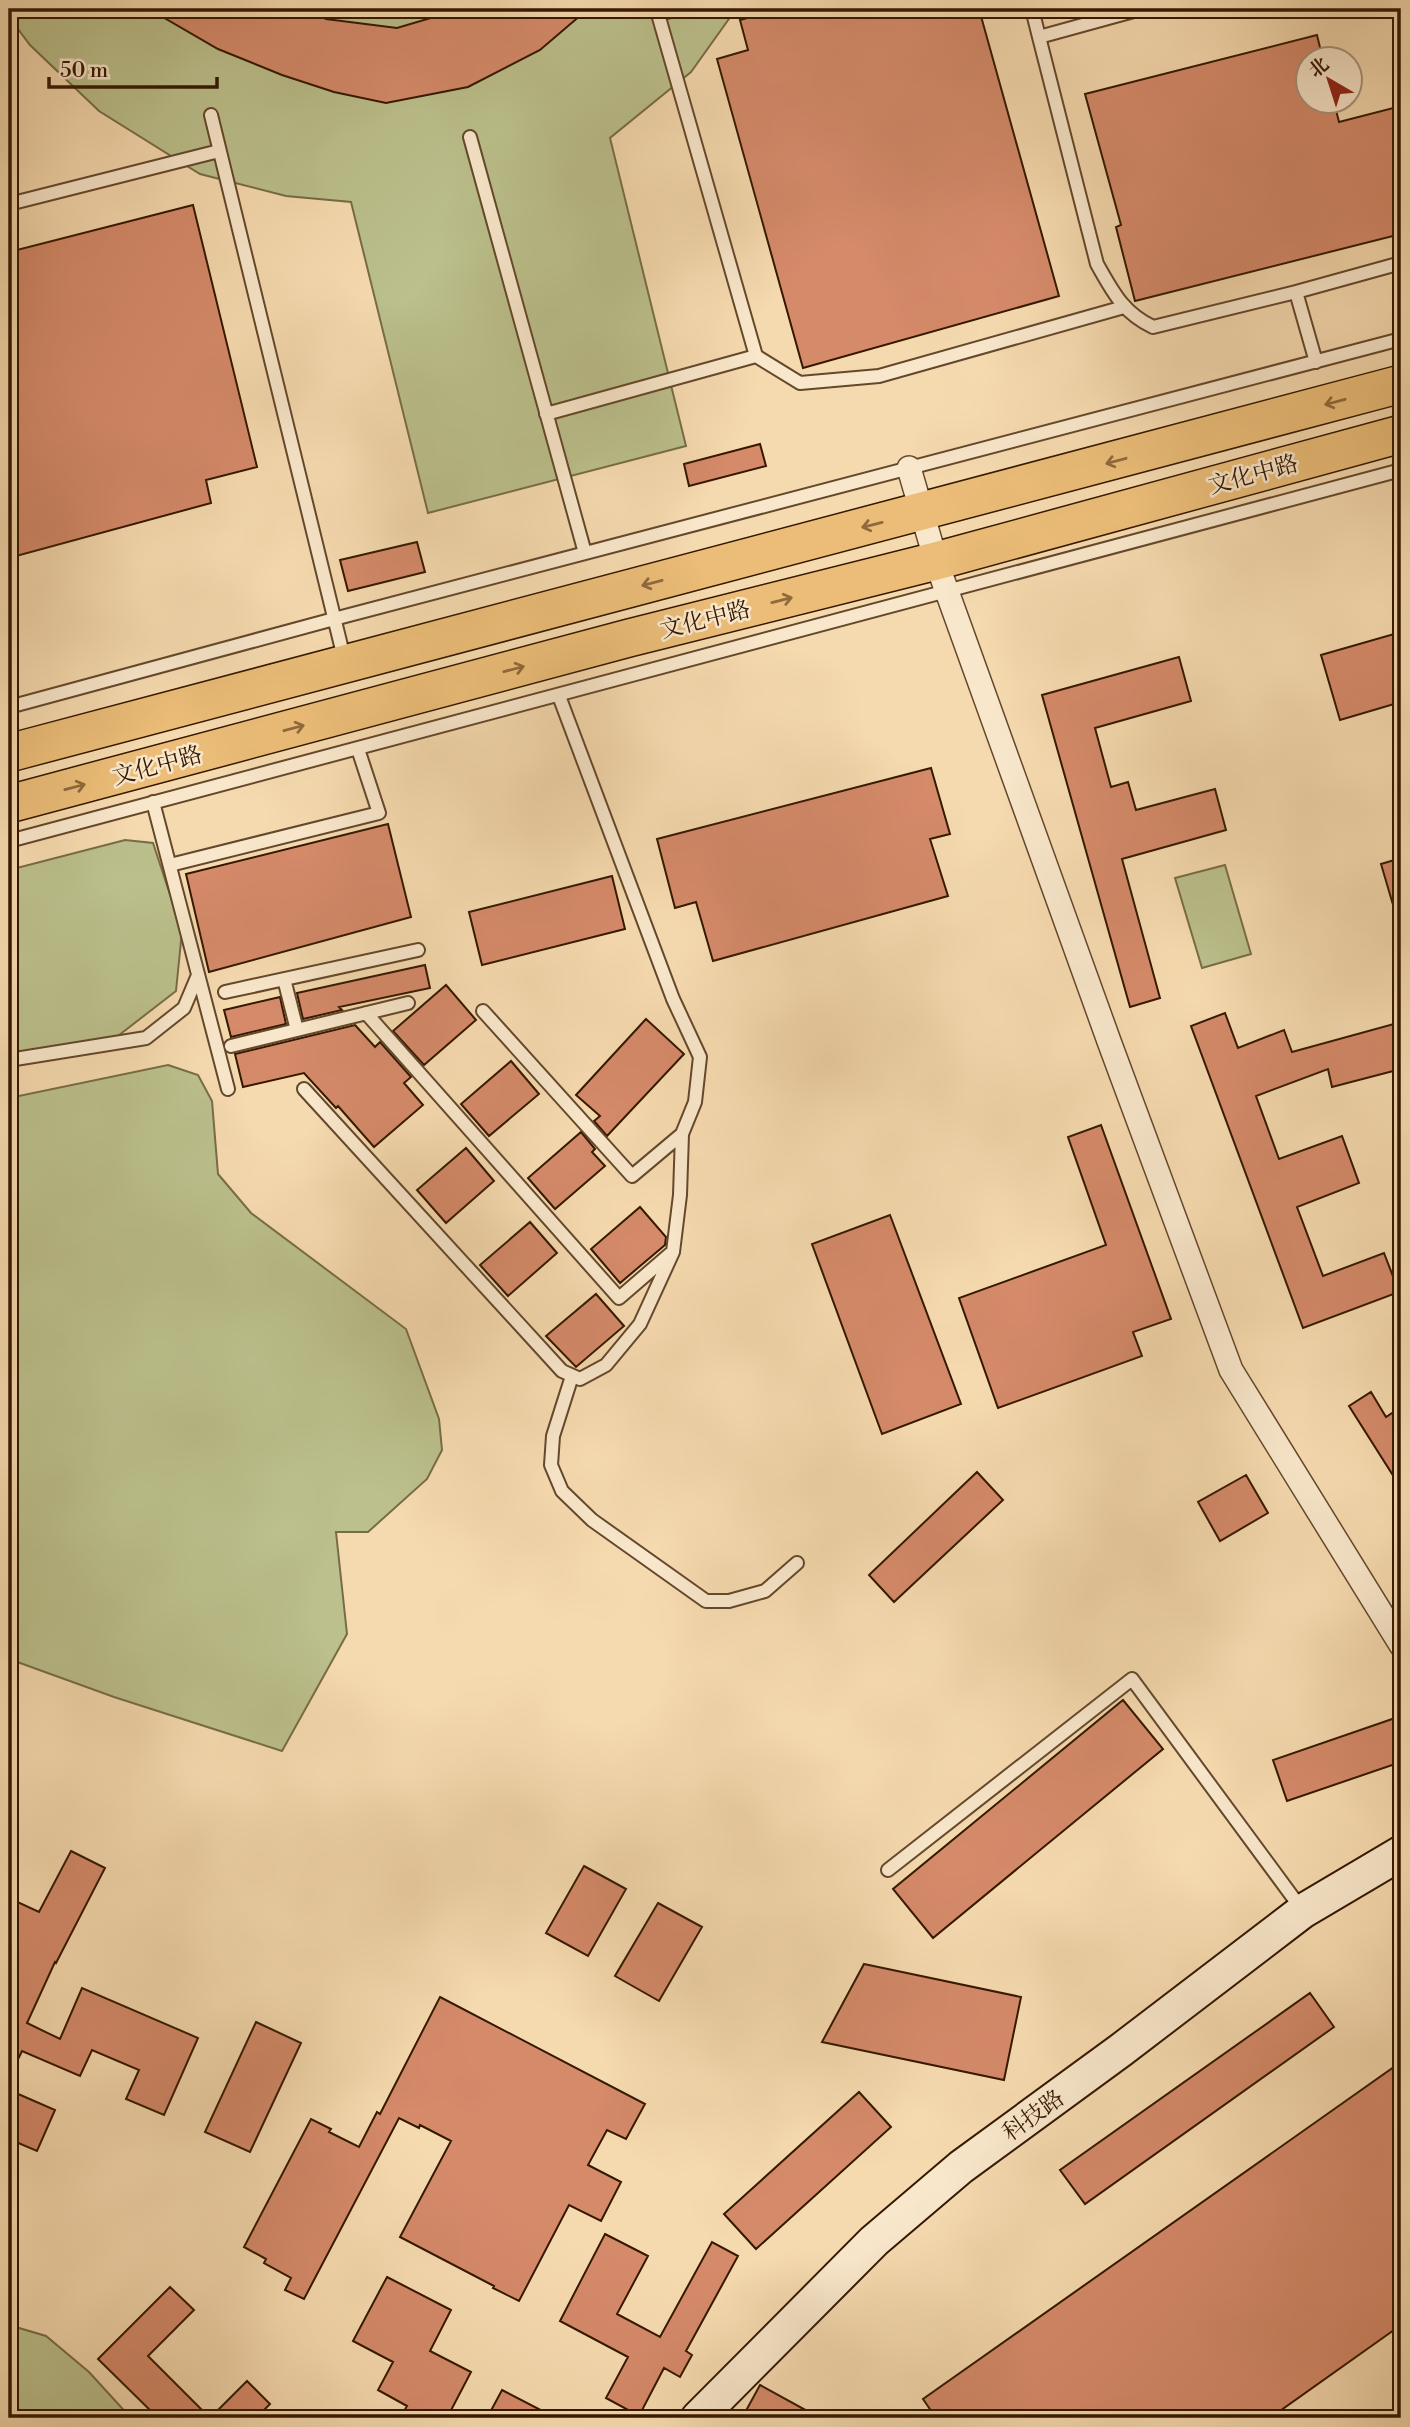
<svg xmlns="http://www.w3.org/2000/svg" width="1410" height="2427" font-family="'Libre Bodoni','Noto Serif SC',serif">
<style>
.green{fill:#bbc08c;stroke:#786c46;stroke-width:2}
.building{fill:#d58a6a;stroke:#341800;stroke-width:2}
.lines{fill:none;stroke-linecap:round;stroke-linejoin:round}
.service-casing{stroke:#64482c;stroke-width:16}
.minor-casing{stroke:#64482c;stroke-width:26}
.secondary-casing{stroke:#341800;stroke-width:37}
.primary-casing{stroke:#341800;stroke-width:40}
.service{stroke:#f9e7cb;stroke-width:12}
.minor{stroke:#f9e7cb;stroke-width:23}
.secondary{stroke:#f9e7cb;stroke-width:33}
.primary{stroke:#ebbd78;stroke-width:37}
.oneway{stroke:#906a3c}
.labels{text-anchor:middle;stroke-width:5;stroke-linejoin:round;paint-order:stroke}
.street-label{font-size:23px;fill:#341800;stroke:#f9e7cb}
</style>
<rect width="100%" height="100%" fill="#f6daaf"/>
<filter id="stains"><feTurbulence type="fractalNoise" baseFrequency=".00286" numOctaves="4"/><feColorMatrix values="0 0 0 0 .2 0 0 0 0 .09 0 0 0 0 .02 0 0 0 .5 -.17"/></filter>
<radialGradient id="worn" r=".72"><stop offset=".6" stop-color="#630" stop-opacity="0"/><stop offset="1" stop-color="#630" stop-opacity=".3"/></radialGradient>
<!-- green -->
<path class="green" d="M9 9H736L691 72 610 138 686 446 428 513 351 202 286 196 200 174 99 111 30 45 9 17Z
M125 840 153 843 182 931 176 991 114 1039 9 1058V870Z
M1225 865 1251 954 1202 968 1175 878Z
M168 1065 198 1075 212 1101 218 1174 251 1213 406 1329 439 1419 442 1450 427 1479 368 1532H336L347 1634 282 1751 114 1697 9 1659V1098Z
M9 2325 46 2336 89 2372 131 2418H9Z"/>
<!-- building -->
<path class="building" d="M149 9H309L326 19 397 28 461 9H588L540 50 468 87 386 103 334 92 282 75 218 49Z
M780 9H979L1059 296 803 368 717 59 748 50 740 20Z
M1317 35 1323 60H1308V102H1334L1339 122 1401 106V234L1135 301 1116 227 1121 225 1085 94Z
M193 205 257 467 206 480 211 503 9 558V252Z
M760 444 766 466 689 486 684 464Z
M417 542 425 572 348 591 340 560Z
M1401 632V702L1340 720 1321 655Z
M1179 657 1191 701 1095 728 1111 787 1128 782 1136 810 1215 789 1226 830 1122 859 1160 998 1130 1007 1042 695Z
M931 768 950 834 930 839 948 896 713 961 696 902 675 908 657 839Z
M388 824 411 917 209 972 186 874Z
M1401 858V915H1396L1381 864Z
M612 876 625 929 482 965 469 912Z
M425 965 430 988 339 1007 342 1010 303 1019 297 993Z
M446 985 476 1020 424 1065 393 1031Z
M280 997 286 1024 231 1037 224 1010Z
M1225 1013 1238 1048 1284 1030 1292 1052 1401 1022V1069L1332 1087 1328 1069 1256 1096 1279 1159 1342 1136 1359 1183 1297 1207 1323 1276 1384 1253 1399 1292 1303 1328 1191 1026Z
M646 1019 684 1054 607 1136 594 1121 600 1116 576 1095Z
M355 1025 375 1047 380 1042 411 1077 404 1083 423 1105 374 1147 338 1106 336 1108 304 1073 243 1087 235 1054Z
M511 1061 539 1094 489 1136 461 1104Z
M1101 1125 1171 1319 1133 1332 1142 1356 998 1408 959 1298 1106 1245 1068 1137Z
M581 1132 595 1149 592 1152 605 1166 555 1209 528 1178Z
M466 1148 494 1181 446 1223 417 1190Z
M640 1207 666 1237 665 1245 620 1283 591 1249Z
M890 1215 961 1404 882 1434 812 1244Z
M530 1222 557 1253 508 1296 480 1265Z
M596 1294 624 1326 576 1367 546 1336Z
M1371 1392 1386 1417 1401 1407V1488L1349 1406Z
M977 1472 1003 1500 894 1602 869 1575Z
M1246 1475 1268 1513 1220 1541 1198 1502Z
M1123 1700 1163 1749 933 1938 893 1889Z
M1401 1716V1762L1287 1801 1273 1760Z
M71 1851 105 1868 56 1963 55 1962 27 2023 60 2039 82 1988 198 2038 164 2115 126 2099 139 2070 92 2050 80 2076 22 2051 9 2078V1898L39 1912Z
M584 1866 626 1889 588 1956 546 1933Z
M658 1903 702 1927 659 2001 615 1976Z
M864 1964 1021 1997 1004 2080 822 2042Z
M1310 1993 1334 2027 1085 2204 1060 2170Z
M440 1997 645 2104 626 2139 607 2130 588 2165 621 2182 601 2221 569 2205 519 2301 493 2288 494 2286 400 2237 451 2141 420 2125 419 2128 399 2118 304 2299 285 2290 291 2278 264 2263 266 2259 244 2247 311 2119 331 2129 329 2132 359 2147 377 2112 380 2114Z
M256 2022 301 2043 250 2152 205 2132Z
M1401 2062V2325L1270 2418H936L923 2399Z
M9 2090 55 2110 37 2151 9 2139Z
M859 2092 891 2127 756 2249 724 2214Z
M605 2234 648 2256 617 2314 660 2337 712 2242 738 2256 686 2351 692 2355 680 2377 664 2368 639 2416 606 2398 628 2357 560 2321Z
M387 2277 451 2310 430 2351 471 2372 447 2418H400L407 2406 378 2390 393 2362 353 2341Z
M170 2287 194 2310 148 2356 210 2418 247 2381 270 2404 256 2418H158L98 2359Z
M760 2385 820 2418H742Z
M502 2390 556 2418H487Z"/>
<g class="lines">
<!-- service casing -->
<g class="service-casing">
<path id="service" d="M1032 9 1039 37
M1141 9 1039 37 1097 264C1113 292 1123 313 1153 327L1296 292 1401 263
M211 115 345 662
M470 137 585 553
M9 204 219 151
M1296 292 1316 362
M756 356 800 383 879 376 1124 307
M546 414 756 356 658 14 680 9
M9 707 334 619 1401 339
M153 802 228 1089
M9 841 1401 470
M170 865 379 813 358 749
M284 979 297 1030
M225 992 418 950
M483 1011 632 1176 682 1134
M366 1013 619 1298 670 1254
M231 1046 408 1003
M9 1060 146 1038 184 1008 198 975
M304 1089 562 1371 580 1379 606 1365 640 1324 673 1252 680 1195 682 1134 695 1102 700 1057 673 999 559 696
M572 1376 553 1436 551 1465 562 1491 592 1520 706 1601H729L765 1591 797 1563
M888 1870 1132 1679 1303 1911"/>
</g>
<!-- minor casing -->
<g class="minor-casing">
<path id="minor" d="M909 468 936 561 1110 1044 1231 1370 1401 1645"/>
</g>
<!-- secondary casing -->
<g class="secondary-casing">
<path id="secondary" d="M698 2418 874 2241 961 2167 1121 2050 1303 1911 1401 1853"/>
</g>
<!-- primary casing -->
<g class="primary-casing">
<path id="primary" d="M9 753 1401 384
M9 804 629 638 936 561 1401 434"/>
</g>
<!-- service -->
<use href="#service" class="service"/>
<!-- minor -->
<use href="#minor" class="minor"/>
<!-- secondary -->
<use href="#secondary" class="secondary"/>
<!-- primary -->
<use href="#primary" class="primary"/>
</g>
<!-- one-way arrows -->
<defs><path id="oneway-shaft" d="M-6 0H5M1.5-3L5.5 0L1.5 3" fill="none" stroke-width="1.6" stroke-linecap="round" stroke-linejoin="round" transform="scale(1.75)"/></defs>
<g class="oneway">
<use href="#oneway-shaft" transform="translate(1335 402) rotate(165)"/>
<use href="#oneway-shaft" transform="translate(1116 461) rotate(165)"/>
<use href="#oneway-shaft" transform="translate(872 525) rotate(166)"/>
<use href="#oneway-shaft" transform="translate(652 583) rotate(165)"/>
<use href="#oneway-shaft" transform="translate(782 600) rotate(-14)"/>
<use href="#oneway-shaft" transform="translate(514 669) rotate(-15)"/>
<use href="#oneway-shaft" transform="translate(294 728) rotate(-15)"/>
<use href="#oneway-shaft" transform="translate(75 787) rotate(-15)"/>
</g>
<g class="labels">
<!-- street labels -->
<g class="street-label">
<text transform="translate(1253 474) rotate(-15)" y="8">文化中路</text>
<text transform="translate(705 619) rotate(-14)" y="8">文化中路</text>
<text transform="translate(157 765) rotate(-15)" y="8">文化中路</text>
<text transform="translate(1033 2115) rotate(-36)" y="8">科技路</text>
</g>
</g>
<!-- margin -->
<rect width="1410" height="2427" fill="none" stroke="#f6daaf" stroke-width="35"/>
<rect x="10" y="10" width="1389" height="2406" fill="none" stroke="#341800" stroke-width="3.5"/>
<rect x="18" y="18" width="1375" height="2392" fill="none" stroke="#341800" stroke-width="2"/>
<!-- north arrow -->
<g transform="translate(1329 80) rotate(321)"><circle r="33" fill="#f9e7cb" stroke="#aa947a" stroke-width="2"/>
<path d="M0-5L12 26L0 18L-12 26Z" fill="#8f2418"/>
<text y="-10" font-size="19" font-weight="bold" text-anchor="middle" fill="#341800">北</text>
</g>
<!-- scale -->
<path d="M49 77v10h168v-10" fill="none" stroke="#341800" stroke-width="3.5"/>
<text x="60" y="77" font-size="21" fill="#341800" stroke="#f9e7cb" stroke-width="5" paint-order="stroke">50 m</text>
<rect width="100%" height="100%" filter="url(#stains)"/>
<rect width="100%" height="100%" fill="url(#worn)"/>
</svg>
